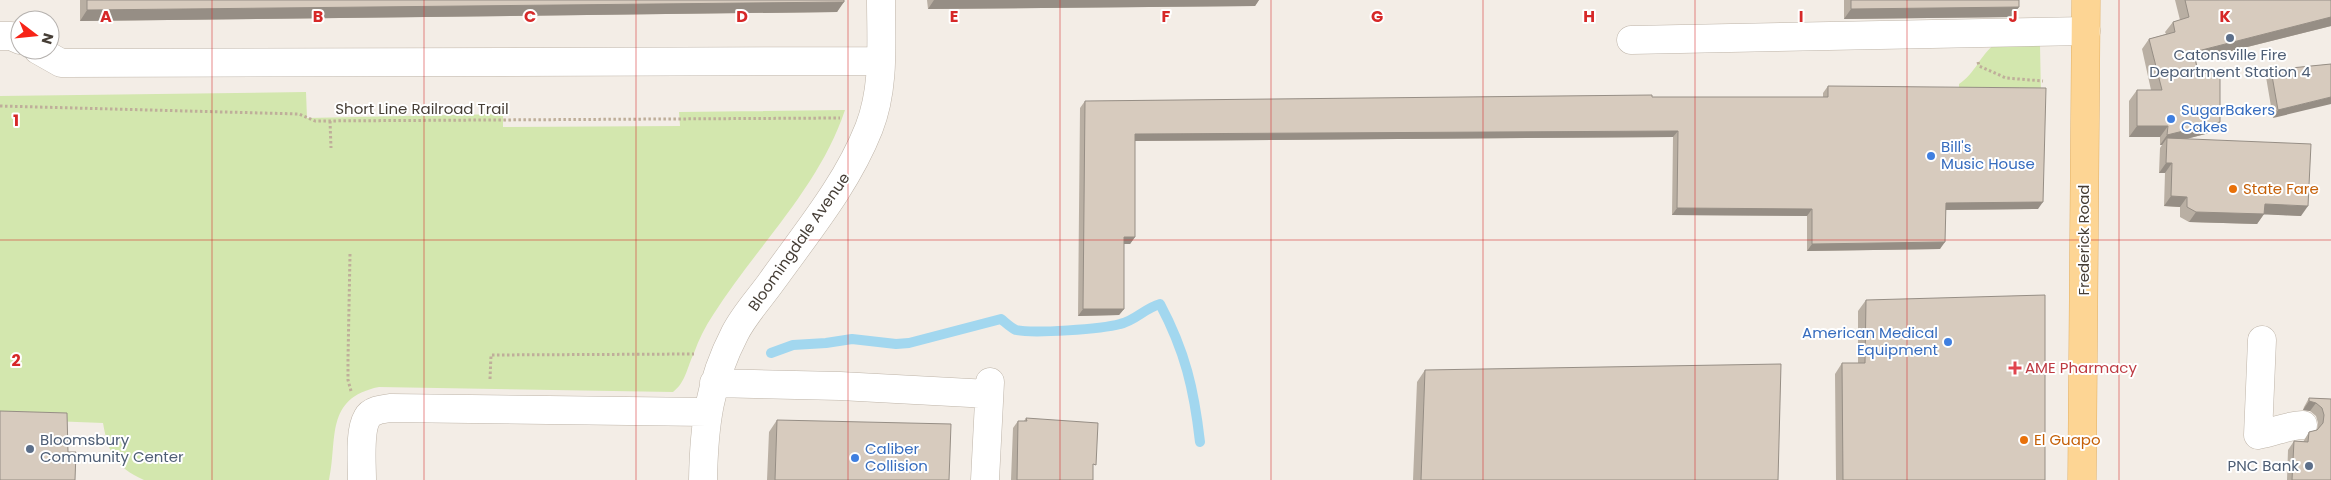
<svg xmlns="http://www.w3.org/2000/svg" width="2331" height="480" font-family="Poppins,sans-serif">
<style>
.green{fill:#d3e7ae}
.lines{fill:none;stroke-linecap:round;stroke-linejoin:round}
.stream{stroke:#a2d7ef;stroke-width:10}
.minor-casing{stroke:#beb4a8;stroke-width:29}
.major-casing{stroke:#e2b064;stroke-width:29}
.path{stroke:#bfae9a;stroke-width:3;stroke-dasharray:2.5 2.5;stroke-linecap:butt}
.minor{stroke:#fff;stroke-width:28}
.major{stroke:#fdd594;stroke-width:28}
.wall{fill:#b9afa3}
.shaded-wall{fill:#968e85}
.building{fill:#d7cbbe;stroke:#968e85}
.grid{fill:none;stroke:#d62828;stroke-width:1;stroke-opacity:0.55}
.service-dot{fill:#5c6f8a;stroke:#fff;stroke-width:2}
.shop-dot{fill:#3f7fe0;stroke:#fff;stroke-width:2}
.food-dot{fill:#e8710a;stroke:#fff;stroke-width:2}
.health-dot{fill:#e0444e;stroke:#fff;stroke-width:2}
.labels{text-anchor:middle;stroke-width:4;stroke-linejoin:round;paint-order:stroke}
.service-label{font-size:15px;fill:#4e5e75;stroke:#fff}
.street-label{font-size:15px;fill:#453d35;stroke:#fff}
.shop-label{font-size:15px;fill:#366cbe;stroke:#fff;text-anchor:start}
.food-label{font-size:15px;fill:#c56008;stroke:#fff;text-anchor:start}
.health-label{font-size:15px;fill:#be3a42;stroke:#fff;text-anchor:start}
.grid-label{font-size:16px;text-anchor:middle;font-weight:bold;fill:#d62828;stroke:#fff;stroke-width:4;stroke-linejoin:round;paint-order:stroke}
</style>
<rect width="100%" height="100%" fill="#f3ede6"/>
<!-- green -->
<path class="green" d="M1995 44 2040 45 2041 95 1959 94V84C1975 74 1980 55 1995 44Z
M306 92 307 118 503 114V127L680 126 679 112 845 110C819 188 756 247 713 315 705 327 699 339 694 353 687 367 686 382 673 392L379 387C324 398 338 440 329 480H144C115 467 108 452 103 423L0 419V96Z"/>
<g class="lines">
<!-- stream -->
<path class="stream" d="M771 353 793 345 826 343 852 339 896 344 909 343 1001 319C1005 322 1011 328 1016 330 1033 334 1102 329 1120 324 1135 321 1145 308 1160 304 1185 351 1194 389 1200 442"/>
<!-- minor casing -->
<g class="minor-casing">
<path id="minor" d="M0 36H11L20 40
M1631 40 2086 31
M38 50 61 63 881 61
M2262 340 2258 435C2276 432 2284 426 2303 425
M714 383 840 386 989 394
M362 480C362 464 359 431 367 418 371 410 383 409 391 408L707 412
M703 480C704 426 709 383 735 333 744 315 760 298 772 281 807 232 847 184 869 128 885 87 881 42 881 0
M985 480 990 382"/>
</g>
<!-- major casing -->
<g class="major-casing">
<path id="major" d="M2082 480 2086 0"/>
</g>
<!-- path -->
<path class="path" d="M1978 62 1979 66 2006 78 2043 81
M0 106 299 114 315 121 840 118
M330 121 331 148
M350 254 348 359V380L351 391
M490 379 491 355 694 354"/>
<!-- minor -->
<use href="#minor" class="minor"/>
<!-- major -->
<use href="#major" class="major"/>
</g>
<!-- wall -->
<path class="wall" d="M80 0H844L837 12 80 21Z
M927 0H1259L1255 6 928 9Z
M1844 0H2019L2012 17 1844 19Z
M2175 0H2331V26L2196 60 2198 74 2213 132 2186 139 2301 216 2264 214 2257 224 2189 222 2180 217V207L2164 206 2165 173H2159L2160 148 2162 145H2160V137H2129V101L2137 90H2151L2142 49 2149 39 2166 34 2165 32 2173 22 2180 20Z
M2331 64 2273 118 2266 77 2271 70Z
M1828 86 2038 209 1946 210 1940 249 1807 251V216L1672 215 1673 137 1135 141V237L1130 244H1124V309L1119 315 1078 316 1080 108 1085 101 1823 97V93Z
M1866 300 2045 480H1836L1835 374 1842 363H1858V311Z
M1425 370 1778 480H1413L1417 382Z
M2309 398 2331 399V480H2287L2288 450 2294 441 2303 442 2309 432 2317 430 2318 423 2316 416 2310 411 2303 410 2304 407Z
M1026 418 1093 469V480H1011L1013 428 1018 421H1024Z
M777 420 949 480H767L769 432Z"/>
<!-- shaded-wall -->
<path class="shaded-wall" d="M934 0H1259L1255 6 928 9Z
M844 2 837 12 80 21 87 10Z
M2019 7 2012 17 1844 19 1851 9Z
M2331 17V26L2187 62 2194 52Z
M2331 97V104L2273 118 2278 110Z
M2220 122 2213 132 2167 144V138L2162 145H2160L2167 135Z
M2137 126H2168L2160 137H2129Z
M1678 131 1673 137 1130 141 1135 134Z
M2166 163H2172L2165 173H2159Z
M2171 196 2187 197 2180 207 2164 206Z
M2043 202 2038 209 1942 210 1946 203Z
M2265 204 2308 206 2301 216 2258 214Z
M1677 208 1812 209 1807 216 1672 215Z
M2196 212 2264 214 2257 224 2189 222Z
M1124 237H1135L1130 244H1119Z
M1945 242 1940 249 1807 251 1812 244Z
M1083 309H1124L1119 315 1078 316Z
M2309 401 2316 403 2310 411 2303 410Z"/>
<!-- building -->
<path class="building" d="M87 0H844V2L87 10Z
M1851 0H2019V7L1851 9Z
M2185 0H2331V17L2194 52 2198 74 2220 72V122L2167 135 2168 126H2137V90H2162L2149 39 2175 32 2173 22 2189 17Z
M2331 64V97L2278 110 2271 70Z
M1828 86 2046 88 2043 202 1946 203 1945 242 1812 244V209L1677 208 1678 131 1135 134V237H1124V309H1083L1085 101 1652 95V97H1828Z
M2167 138 2311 144 2308 206 2265 204 2264 214 2196 212 2187 207V197L2171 196 2172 163H2166Z
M2045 295V480H1843L1842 363H1865L1866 300Z
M1781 364 1778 480H1421L1425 370Z
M2309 398 2331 399V480H2292L2294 441 2308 442 2309 432 2317 430 2323 423 2324 415 2322 408 2316 403 2309 401Z
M0 411 67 413 68 452H76L75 480H0Z
M1026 418 1098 423 1096 465 1093 464V480H1017L1018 421H1027Z
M777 420 951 424 949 480H775Z"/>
<!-- grid -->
<path class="grid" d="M212 0V480M424 0V480M636 0V480M848 0V480M1060 0V480M1271 0V480M1483 0V480M1695 0V480M1907 0V480M2119 0V480M0 240H2331"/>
<!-- markers -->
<g class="service-dot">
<circle cx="2230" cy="38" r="5"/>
<circle cx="30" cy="449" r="5"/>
<circle cx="2309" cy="466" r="5"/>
</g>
<g class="shop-dot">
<circle cx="2171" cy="119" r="5"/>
<circle cx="1931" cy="156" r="5"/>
<circle cx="1948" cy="342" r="5"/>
<circle cx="855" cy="458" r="5"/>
</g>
<g class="food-dot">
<circle cx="2233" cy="189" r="5"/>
<circle cx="2024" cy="440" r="5"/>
</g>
<path class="health-dot" d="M2012.5 360.5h5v5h5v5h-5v5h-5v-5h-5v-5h5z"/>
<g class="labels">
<!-- service labels -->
<g class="service-label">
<text x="2230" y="60">Catonsville Fire<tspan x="2230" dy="17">Department Station 4</tspan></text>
<text x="40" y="445" text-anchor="start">Bloomsbury<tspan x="40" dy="17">Community Center</tspan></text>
<text x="2299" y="471" text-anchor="end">PNC Bank</text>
</g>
<!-- street labels -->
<g class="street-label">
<text x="422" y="114">Short Line Railroad Trail</text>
<text transform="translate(2084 240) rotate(-90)" y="5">Frederick Road</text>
<text transform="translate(799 242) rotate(-55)" y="5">Bloomingdale Avenue</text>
</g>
<!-- shop labels -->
<g class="shop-label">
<text x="2181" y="115">SugarBakers<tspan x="2181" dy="17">Cakes</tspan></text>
<text x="1941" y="152">Bill's<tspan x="1941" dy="17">Music House</tspan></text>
<text x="1938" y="338" text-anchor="end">American Medical<tspan x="1938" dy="17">Equipment</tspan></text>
<text x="865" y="454">Caliber<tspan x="865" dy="17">Collision</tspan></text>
</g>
<!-- food labels -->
<g class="food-label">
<text x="2243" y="194">State Fare</text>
<text x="2034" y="445">El Guapo</text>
</g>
<!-- health labels -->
<g class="health-label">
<text x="2025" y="373">AME Pharmacy</text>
</g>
</g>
<g class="grid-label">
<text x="106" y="22">A</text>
<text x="318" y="22">B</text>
<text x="530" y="22">C</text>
<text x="742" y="22">D</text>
<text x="954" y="22">E</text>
<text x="1166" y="22">F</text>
<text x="1377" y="22">G</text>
<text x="1589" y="22">H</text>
<text x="1801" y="22">I</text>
<text x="2013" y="22">J</text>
<text x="2225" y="22">K</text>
<text x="16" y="126">1</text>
<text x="16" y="366">2</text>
</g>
<!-- north arrow -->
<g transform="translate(35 35) rotate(106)"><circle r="24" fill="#ffffff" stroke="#b5b1ae"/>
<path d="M0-4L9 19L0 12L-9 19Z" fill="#f72418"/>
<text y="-8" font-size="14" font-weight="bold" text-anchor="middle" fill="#453d35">N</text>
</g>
</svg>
